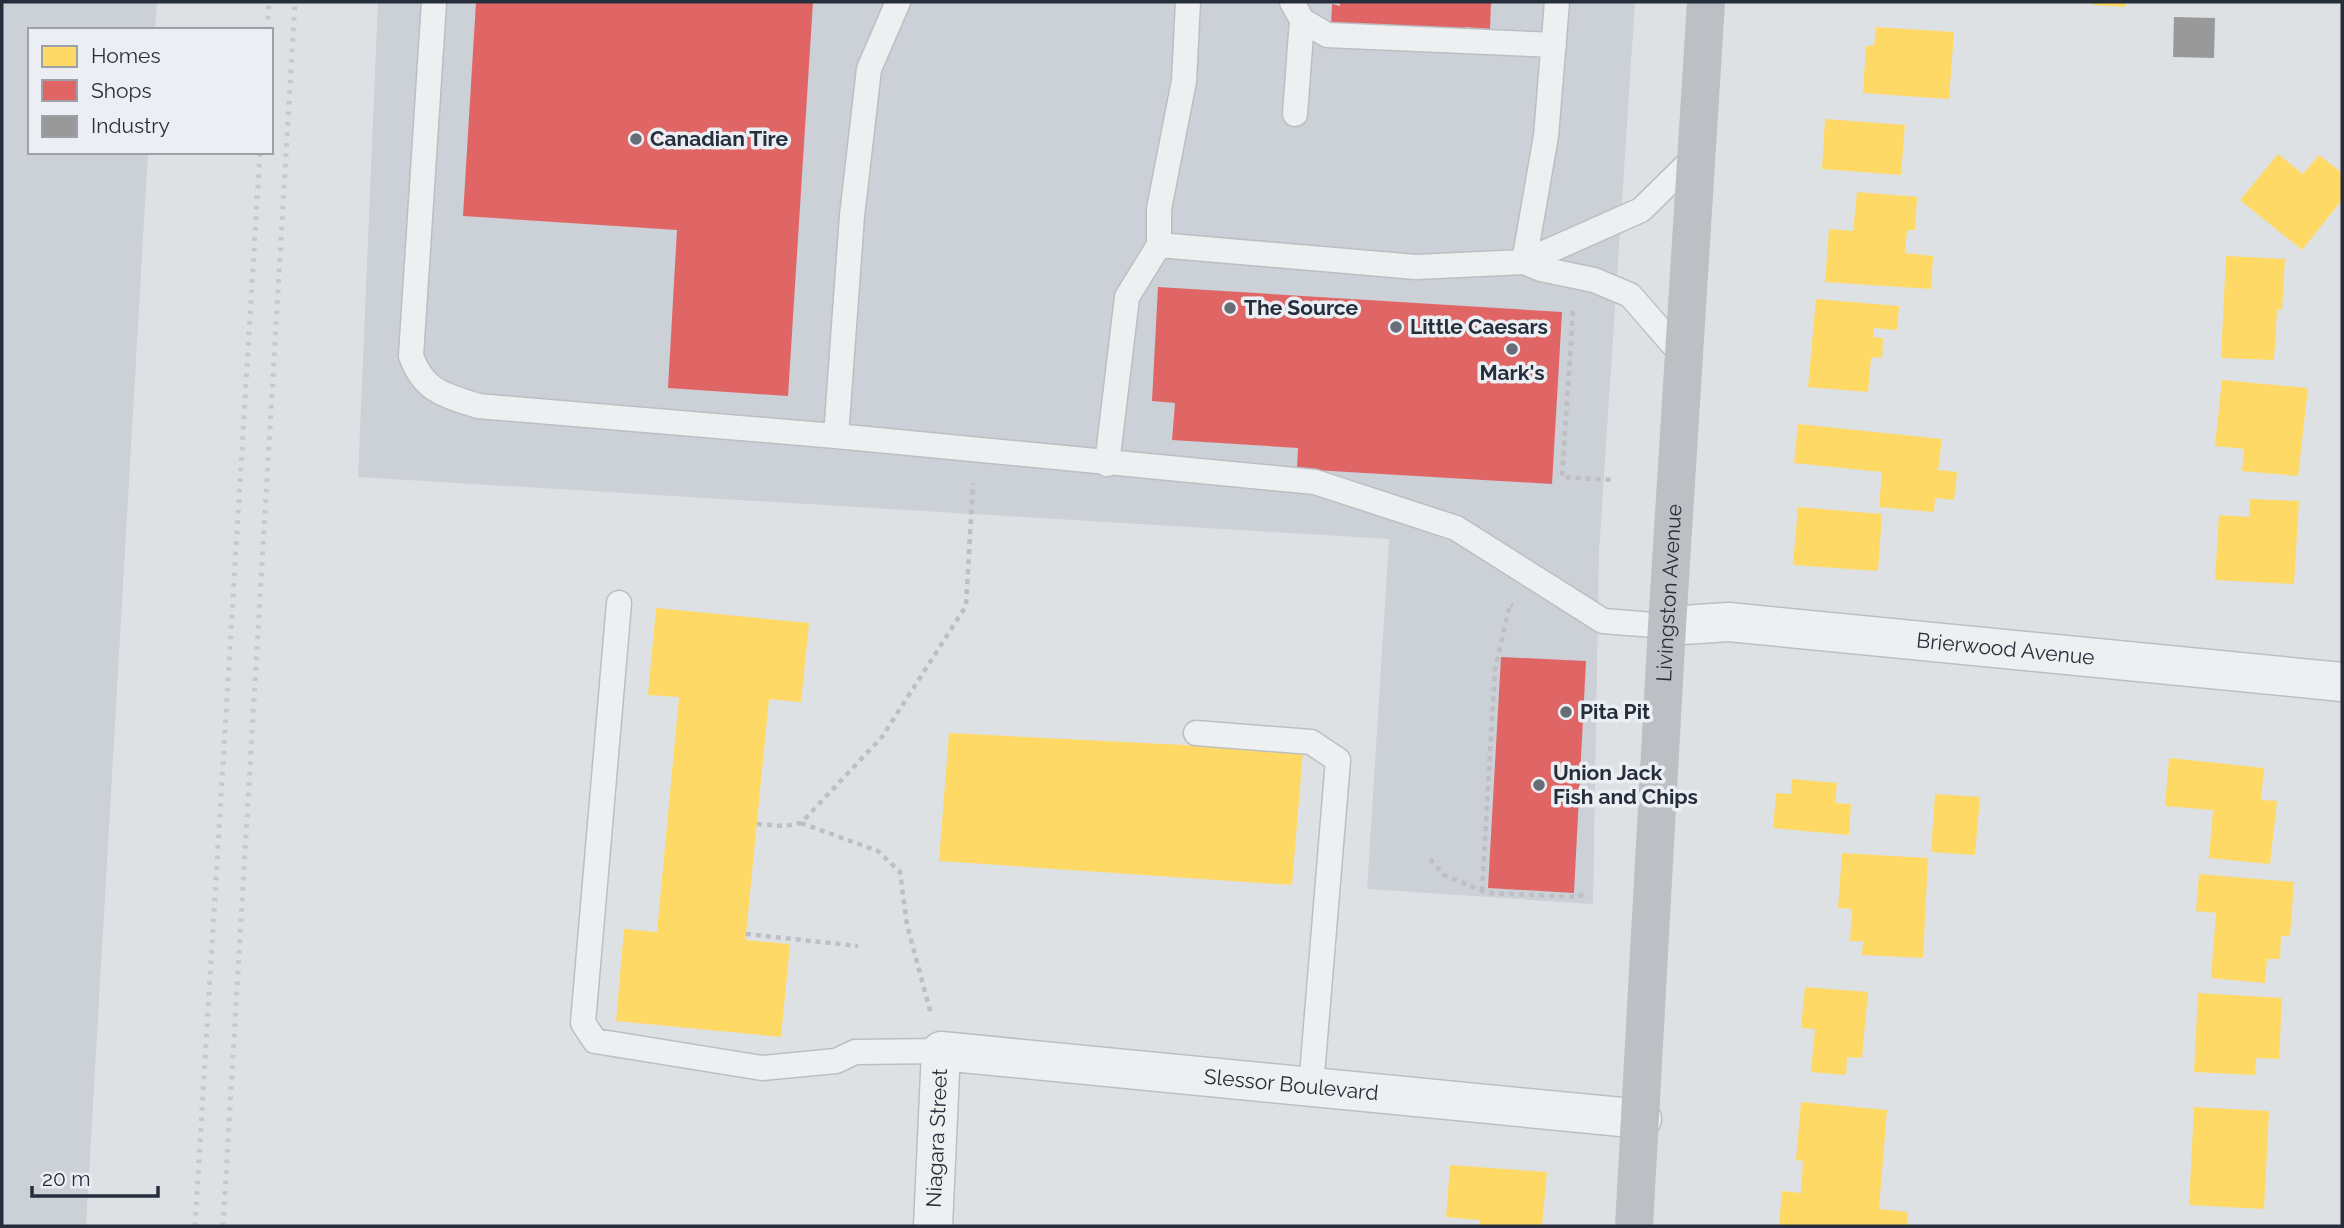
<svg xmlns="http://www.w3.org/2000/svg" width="2344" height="1228" font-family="Raleway,sans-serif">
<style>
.built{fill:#ccd0d7}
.homes{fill:#ffd966}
.shops{fill:#e06666}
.industry{fill:#999}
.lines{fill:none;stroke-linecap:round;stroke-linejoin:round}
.service-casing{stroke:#bcbfc2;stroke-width:27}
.minor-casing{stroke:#bcbfc2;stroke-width:41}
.path{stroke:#bdbfc3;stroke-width:4.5;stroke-dasharray:5 5;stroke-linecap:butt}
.service{stroke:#edeff0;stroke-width:24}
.minor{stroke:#edeff0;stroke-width:38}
.secondary{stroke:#bcbfc3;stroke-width:38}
.rail{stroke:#c7c8cb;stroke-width:5;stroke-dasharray:3.5 7;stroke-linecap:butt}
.poi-dot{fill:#666d76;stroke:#ebeef3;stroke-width:2.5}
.labels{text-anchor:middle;stroke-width:7;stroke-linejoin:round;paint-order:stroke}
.poi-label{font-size:21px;font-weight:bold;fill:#262e3b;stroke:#ebeef3;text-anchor:start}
.street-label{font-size:21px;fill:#262e3b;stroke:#ebeef3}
</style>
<rect width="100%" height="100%" fill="#dee1e4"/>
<!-- built -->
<path class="built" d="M2 2H157L155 30H30V152H148L86 1226H2Z
M378 2H1635L1599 552 1593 904 1367 889 1389 539 358 477Z"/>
<!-- homes -->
<path class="homes" d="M2093 2H2125V7L2093 5Z
M1876 27 1954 32 1949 99 1863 93 1866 46H1874Z
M1825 119 1905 125 1901 175 1822 169Z
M2278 154 2303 174 2319 155 2342 173V200L2302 250 2240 200Z
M1857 192 1917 197 1915 230H1907L1905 253 1933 256 1931 289 1825 282 1829 229 1853 231Z
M2226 256 2285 259 2282 310 2277 309 2274 360 2221 358Z
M1816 299 1899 306 1897 330 1874 328 1873 337 1883 338 1882 358 1871 357 1868 392 1808 387Z
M2222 380 2308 388 2298 476 2242 471 2244 449 2215 446Z
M1798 424 1942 439 1938 470 1957 472 1954 500 1935 498 1934 512 1879 507 1882 472 1794 463Z
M2250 499 2299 501 2294 584 2215 580 2219 515 2249 517Z
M1798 507 1882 514 1878 571 1793 565Z
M656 608 809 623 801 702 769 699 746 934V940L790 944 781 1037 616 1021 624 929 657 932 679 697 648 695Z
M949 733 1303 751 1292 885 939 861Z
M2169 758 2264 768 2261 800 2277 801 2270 864 2209 858 2213 810 2165 806Z
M1792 779 1837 783 1835 803 1851 804 1849 835 1773 828 1776 793 1791 794Z
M1935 794 1980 797 1975 855 1931 852Z
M1842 853 1928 858 1923 958 1862 955 1863 941H1850L1852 909 1838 908Z
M2199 874 2294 882 2290 936H2281L2280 959H2267L2265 983 2211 978 2216 913 2196 911Z
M1805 987 1868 992 1862 1058 1847 1057 1846 1075 1811 1072 1815 1029 1801 1028Z
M2198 993 2282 998 2279 1059 2256 1058 2255 1075 2194 1072Z
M1801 1102 1887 1110 1879 1209 1908 1212 1907 1226H1779L1782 1191 1801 1193 1803 1161 1796 1160Z
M2194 1107 2269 1111 2264 1209 2189 1205Z
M1450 1165 1547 1172 1542 1226H1480V1220L1446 1217Z"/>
<!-- shops -->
<path class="shops" d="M476 2H813L788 396 668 388 677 230 463 216Z
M1340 2H1491L1490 29 1465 27 1464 37 1331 28 1332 4 1340 6Z
M1158 287 1562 312 1552 484 1297 469 1298 448 1172 440 1175 403 1152 401Z
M1501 657 1586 661 1574 893 1488 888Z"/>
<!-- industry -->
<path class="industry" d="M2174 17 2215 18 2214 58 2173 57Z"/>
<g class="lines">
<!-- service casing -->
<g class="service-casing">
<path id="service" d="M434 2 411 356C424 392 445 395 478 406L836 436
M898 2 869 69 852 216 836 436 1315 482 1456 528 1603 621 1667 626
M1292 2 1302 20 1327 35 1554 45
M1295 114 1302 20
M1159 245 1416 267 1524 262 1641 210 1695 157
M1524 262 1546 136 1557 2
M1524 262 1541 269 1594 280 1630 295 1684 357
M1107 464 1127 297 1159 245V209L1184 81 1188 2
M619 603 583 1023 595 1041 762 1068 836 1061 855 1052 941 1051
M1196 733 1311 742 1338 760 1311 1087"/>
</g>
<!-- minor casing -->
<g class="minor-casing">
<g id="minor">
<path id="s1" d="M1667 626 1729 622 2342 682"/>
<path id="s2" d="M933 1226 941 1051 1642 1119"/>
</g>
</g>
<!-- path -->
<path class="path" d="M1573 311 1562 477 1613 480
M801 823 878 851 900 872 907 925 931 1014
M757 824 785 826 801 823 882 737 966 606 973 483
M1430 859 1444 875 1488 893 1579 897 1586 891
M1482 891 1495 669 1510 604 1513 606
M746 934 858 946"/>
<!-- service -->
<use href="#service" class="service"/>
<!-- minor -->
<use href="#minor" class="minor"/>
<!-- secondary -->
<path class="secondary" id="s3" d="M1634 1226 1667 626 1706 2"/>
<!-- rail -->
<path class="rail" d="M267 30 269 2
M195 1226 260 152
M223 1226 295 2"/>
</g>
<!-- markers -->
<g class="poi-dot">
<circle cx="636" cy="139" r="7"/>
<circle cx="1230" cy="308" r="7"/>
<circle cx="1396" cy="327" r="7"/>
<circle cx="1512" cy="349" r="7"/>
<circle cx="1566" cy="712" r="7"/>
<circle cx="1539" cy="785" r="7"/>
</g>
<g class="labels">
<!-- poi labels -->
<g class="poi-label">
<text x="650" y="146">Canadian Tire</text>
<text x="1244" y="315">The Source</text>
<text x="1410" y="334">Little Caesars</text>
<text x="1512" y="380" text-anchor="middle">Mark's</text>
<text x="1580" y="719">Pita Pit</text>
<text x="1553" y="780">Union Jack<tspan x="1553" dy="24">Fish and Chips</tspan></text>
</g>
<!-- street labels -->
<g class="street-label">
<text dy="7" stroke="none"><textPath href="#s3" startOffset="634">Livingston Avenue</textPath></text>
<text dy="7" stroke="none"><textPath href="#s1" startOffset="340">Brierwood Avenue</textPath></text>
<text dy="7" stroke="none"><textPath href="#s2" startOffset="527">Slessor Boulevard</textPath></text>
<text dy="7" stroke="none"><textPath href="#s2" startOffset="88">Niagara Street</textPath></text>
</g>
</g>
<!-- border -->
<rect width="2344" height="1228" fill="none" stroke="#262e3b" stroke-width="7"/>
<!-- legend -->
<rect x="28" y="28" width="245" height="126" fill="#ebeef3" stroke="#9ca1a9" stroke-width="2"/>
<rect x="42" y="46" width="35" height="21" fill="#ffd966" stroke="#9ca1a9" stroke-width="2"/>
<text x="91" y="63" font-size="21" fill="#262e3b">Homes</text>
<rect x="42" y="80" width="35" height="21" fill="#e06666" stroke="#9ca1a9" stroke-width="2"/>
<text x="91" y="98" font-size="21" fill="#262e3b">Shops</text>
<rect x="42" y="116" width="35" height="21" fill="#999999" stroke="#9ca1a9" stroke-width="2"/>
<text x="91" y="133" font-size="21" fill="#262e3b">Industry</text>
<!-- scale -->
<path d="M32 1186v10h126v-10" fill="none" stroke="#262e3b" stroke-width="3.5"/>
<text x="42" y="1186" font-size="21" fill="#262e3b" stroke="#ebeef3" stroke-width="5" paint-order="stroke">20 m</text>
</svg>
